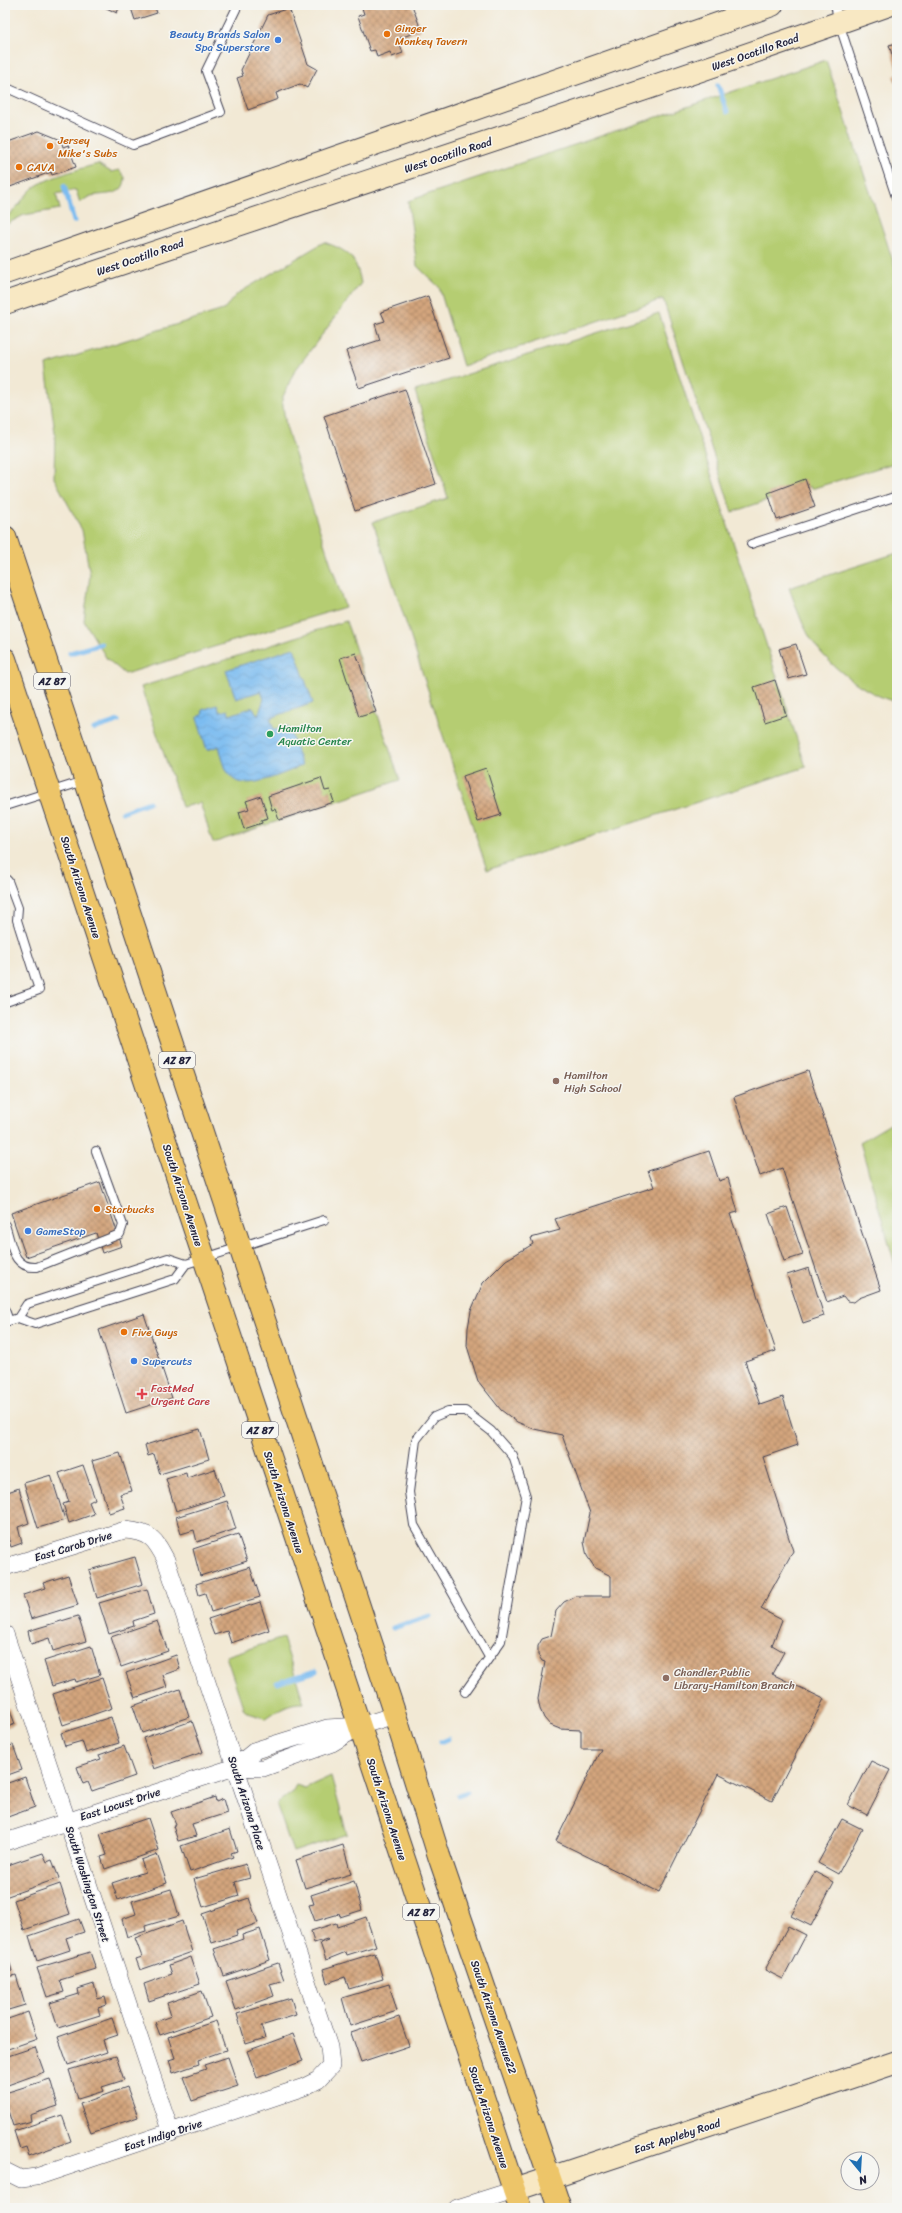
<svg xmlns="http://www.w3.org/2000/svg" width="902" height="2213" font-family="Sriracha,sans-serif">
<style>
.park{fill:#b5cd72;stroke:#6c7856}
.water{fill:url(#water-waves);stroke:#4f6f96}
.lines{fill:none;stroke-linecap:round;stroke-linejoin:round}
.stream{stroke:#7cbcf0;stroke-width:5}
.building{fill:url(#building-cross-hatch)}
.lane-casing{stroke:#414052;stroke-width:10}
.street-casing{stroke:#414052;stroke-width:18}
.secondary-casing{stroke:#414052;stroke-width:24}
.primary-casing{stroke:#414052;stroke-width:24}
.lane{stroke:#fff;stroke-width:8}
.street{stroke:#fff;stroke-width:17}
.secondary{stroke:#f8e8c3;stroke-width:22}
.primary{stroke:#edc569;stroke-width:22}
.food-dot{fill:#e8710a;stroke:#f6f6f2;stroke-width:1.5}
.shop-dot{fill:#3f7fe0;stroke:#f6f6f2;stroke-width:1.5}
.leisure-dot{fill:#2e9e5b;stroke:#f6f6f2;stroke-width:1.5}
.education-dot{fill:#8d6e63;stroke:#f6f6f2;stroke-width:1.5}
.health-dot{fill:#e0444e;stroke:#f6f6f2;stroke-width:1.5}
.labels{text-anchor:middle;stroke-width:3;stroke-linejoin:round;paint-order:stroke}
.shield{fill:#f6f6f2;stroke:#626272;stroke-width:1}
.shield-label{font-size:10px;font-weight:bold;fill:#22223b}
.food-label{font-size:11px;fill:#c56008;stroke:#f6f6f2;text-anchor:start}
.shop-label{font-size:11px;fill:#366cbe;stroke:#f6f6f2;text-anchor:start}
.street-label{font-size:11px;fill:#22223b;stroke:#f6f6f2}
.leisure-label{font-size:11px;fill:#27864d;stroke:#f6f6f2;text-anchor:start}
.education-label{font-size:11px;fill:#785e54;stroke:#f6f6f2;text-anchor:start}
.health-label{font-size:11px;fill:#be3a42;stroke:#f6f6f2;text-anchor:start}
</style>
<defs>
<pattern id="water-waves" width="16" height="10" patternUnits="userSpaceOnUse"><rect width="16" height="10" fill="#7cbcf0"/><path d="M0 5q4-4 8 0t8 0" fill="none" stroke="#6ba1cf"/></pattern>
<pattern id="building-cross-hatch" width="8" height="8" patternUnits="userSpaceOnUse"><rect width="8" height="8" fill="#d3a57d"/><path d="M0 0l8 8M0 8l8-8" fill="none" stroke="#ab8668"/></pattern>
</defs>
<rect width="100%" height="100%" fill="#f6f6f2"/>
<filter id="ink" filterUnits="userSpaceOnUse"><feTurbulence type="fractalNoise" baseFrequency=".025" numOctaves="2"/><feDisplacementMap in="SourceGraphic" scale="8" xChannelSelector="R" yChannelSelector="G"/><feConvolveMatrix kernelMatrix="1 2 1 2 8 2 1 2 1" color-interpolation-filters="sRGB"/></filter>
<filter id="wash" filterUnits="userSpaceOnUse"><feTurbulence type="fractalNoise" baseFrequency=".012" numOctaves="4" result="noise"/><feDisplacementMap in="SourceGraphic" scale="16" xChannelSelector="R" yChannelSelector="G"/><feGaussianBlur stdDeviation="0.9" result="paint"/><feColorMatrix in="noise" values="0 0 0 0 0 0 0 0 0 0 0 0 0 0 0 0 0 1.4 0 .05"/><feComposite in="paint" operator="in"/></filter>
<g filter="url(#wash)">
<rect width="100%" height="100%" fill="#f2e9d5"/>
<!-- park -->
<path class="park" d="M826 60 897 273V462L811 489 810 486 732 512 663 299 463 366 439 287 417 266 408 201Z
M98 164 111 172 119 170 125 177C125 197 106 193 91 196 87 197 83 201 80 203L76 190 56 194 60 209 24 215 5 225V218C17 210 23 197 33 188 46 178 82 168 98 164Z
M324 242C349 251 356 257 361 283L294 372 282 399 286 427 345 607 125 674 107 659 84 621 90 575 82 530 54 478 55 433 46 365 223 310 237 294Z
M659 313 806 767 487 870 373 522 448 498 415 391Z
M897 553V702C865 695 824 663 808 634 800 620 795 603 789 588Z
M346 621 400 780 213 843 200 803 182 807 141 687Z
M897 1120V1272L860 1142Z
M283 1638 304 1703C288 1702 278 1710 265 1719 258 1714 251 1716 244 1710L226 1656Z
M331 1776 347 1834 293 1852 277 1806V1803L292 1792 296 1785 305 1788Z"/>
<!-- water -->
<path class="water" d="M294 648 313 703 270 718 274 730 288 726 302 766C285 772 247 792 232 778 224 770 222 756 219 746L207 750 197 718 203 714 202 710 217 705 220 712 228 710 230 715 253 707 258 716 264 699 261 691 236 699 226 670Z"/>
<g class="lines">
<!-- stream -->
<path class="stream" d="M718 85 727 112
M64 186 74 221
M70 653 101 644
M94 729 118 721
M122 812 149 802
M393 1628 430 1616
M277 1683 316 1671
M441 1742 448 1739
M458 1795 467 1792"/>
</g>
<g id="blocks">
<!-- building -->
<path class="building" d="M100 5H120L117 13Z
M130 5H154L157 13 135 20Z
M361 5H412L421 30 398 39 403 53 392 57 390 52 377 57 375 50 370 51 358 16 364 14Z
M289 8 308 64 317 69 307 88 300 84 276 93 278 99 248 110 237 78 243 76 241 70 268 15Z
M897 43V70L889 45Z
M897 75V87L893 76Z
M39 131 61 140 63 147 68 145 76 167 52 175 51 172 10 187 5 174V152L8 142Z
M428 296 449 358 359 388 346 351 380 340 375 324 385 321 381 312Z
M405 389 436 484 355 511 324 416Z
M805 479 815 507 777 520 768 493Z
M796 644 806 674 789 679 779 649Z
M356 653 376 712 359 717 340 658Z
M775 680 786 715 765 722 754 687Z
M486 768 501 815 478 822 463 776Z
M321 778 325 791 330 790 334 802 279 820 275 809 272 810 268 796Z
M261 796 268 818 261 820 262 823 244 829 239 812 249 809 246 801Z
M808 1071 881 1290 859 1298 854 1302 847 1301 843 1296 827 1302 782 1168 760 1176 734 1097Z
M709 1151 719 1181 728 1178 738 1212 730 1214 776 1351 745 1361 760 1405 783 1397 798 1445 763 1457 793 1551 761 1609 782 1620 772 1645 784 1652 772 1674 824 1699 772 1801 718 1774 659 1892 556 1841 601 1749H581V1730L560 1729 550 1725 544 1718 540 1709 538 1699 545 1662 542 1661 538 1655V1646L542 1639 551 1636 556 1611 564 1602 576 1596H611V1576L595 1568 587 1556 584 1542 590 1513 562 1435 534 1429 517 1422 501 1410 478 1381 467 1346 468 1328 471 1311 483 1283 506 1260 533 1244 531 1238 560 1230 555 1219 654 1187 648 1171Z
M100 1182 122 1246 102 1253 96 1233 26 1257 11 1213Z
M787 1207 803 1255 784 1261 768 1214Z
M809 1268 824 1316 803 1323 787 1275Z
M144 1314 172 1398 126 1413 99 1330Z
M200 1429 209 1459 160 1474 154 1454 148 1456 145 1445Z
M120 1453 132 1491 120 1494 125 1508 109 1513 92 1461Z
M83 1465 95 1499 89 1502 94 1514 69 1523 63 1504 69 1502 59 1473Z
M215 1469 224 1496 176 1511 166 1479 186 1473 187 1478Z
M51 1475 65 1520 38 1528 24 1483Z
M19 1488 29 1523 18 1527 22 1543 11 1547 5 1527V1493Z
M227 1501 236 1529 197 1542 194 1530 181 1534 176 1517Z
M238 1534 247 1561 200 1576 193 1549Z
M135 1557 143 1584 97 1598 89 1570Z
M250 1567 260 1597 211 1612 205 1593 199 1595 196 1584Z
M68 1575 78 1605 31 1619 23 1595 45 1588 43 1583Z
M147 1589 154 1614 133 1621 134 1626 109 1634 99 1603Z
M260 1602 269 1630 231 1643 227 1631 214 1635 208 1619Z
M78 1616 86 1641 53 1651 49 1638 31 1644 28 1631Z
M157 1621 168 1651 121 1667 111 1637Z
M91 1646 100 1675 76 1682 75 1679 52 1686 44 1661Z
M176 1655 180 1669 163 1675 167 1687 135 1698 126 1673Z
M102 1678 112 1708 63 1725 53 1694Z
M180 1689 189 1717 142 1733 133 1706Z
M9 1708 15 1724 5 1728V1709Z
M111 1717 119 1743 86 1753 82 1741 65 1746 61 1733Z
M192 1721 203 1752 154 1769 143 1738Z
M13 1745 22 1770 5 1776V1747Z
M124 1746 135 1776 92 1791 88 1782 83 1784 77 1767 101 1759 99 1755Z
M871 1761 890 1770 867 1815 848 1805Z
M25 1777 35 1807 5 1818V1784Z
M215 1797 216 1802 223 1799 227 1813 192 1824 196 1836 178 1841 173 1826 176 1824 171 1812Z
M148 1818 159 1850 105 1869 101 1857 107 1855 100 1834Z
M842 1819 862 1829 838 1874 818 1863Z
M230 1829 237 1851 231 1853 233 1857 190 1872 181 1846Z
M343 1845 351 1874 305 1888 296 1860Z
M43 1853 47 1862 52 1860 59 1878 5 1897V1866Z
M157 1854 167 1883 118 1900 112 1883 145 1872 141 1860Z
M246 1864 250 1878 235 1882 239 1896 203 1907 194 1879Z
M815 1872 834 1882 811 1926 791 1916Z
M354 1881 362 1910 340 1917 339 1914 315 1921 309 1905 314 1904 311 1895Z
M60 1884 70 1914 24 1930 14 1900Z
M171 1889 179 1916 145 1926 146 1931 127 1937 122 1919 136 1914 132 1901Z
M249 1898 258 1923 236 1931 237 1935 212 1943 202 1914Z
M366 1917 376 1946 347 1955 346 1952 326 1960 320 1943 328 1940 327 1939 314 1943 311 1931 336 1923 337 1927Z
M79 1919 84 1932 66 1938 70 1950 37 1961 29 1936Z
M182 1921 192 1952 140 1970 136 1959 142 1957 135 1938Z
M788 1926 806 1935 783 1979 765 1970Z
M260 1929 270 1960 224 1976 214 1949 243 1939 242 1935Z
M90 1952 96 1969 60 1980 64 1992 47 1997 37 1968Z
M375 1953 383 1979 349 1989 345 1977 327 1983 323 1969Z
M5 1954H7L12 1971 5 1973Z
M191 1957 200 1984 149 2001 144 1984 172 1974 169 1965Z
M278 1963 284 1980 270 1984 274 1996 236 2010 226 1981Z
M16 1975 25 2005 5 2011V1978Z
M94 1984 98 1999 105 1997 107 2005 98 2008 100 2015 58 2028 50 2003 79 1994 78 1989Z
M389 1984 397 2011 350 2026 342 1998Z
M202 1991 211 2017 160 2035 155 2022 171 2016 167 2003Z
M291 1998 296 2015 261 2026 265 2038 246 2044 237 2014Z
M28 2012 37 2039 5 2050V2020Z
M399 2017 409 2046 361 2062 351 2033Z
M112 2018 118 2035 103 2040 107 2052 68 2065 58 2037Z
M216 2021 226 2050 198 2060 199 2064 173 2073 169 2060 175 2058 168 2037Z
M293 2034 303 2061 257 2078 247 2051Z
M35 2047 44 2072 5 2086V2071L7 2070 5 2057Z
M116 2056 124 2080 102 2087 104 2091 78 2099 69 2070Z
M228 2057 238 2086 192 2101 183 2077 206 2069 204 2065Z
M50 2079 58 2106 30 2115 31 2121 13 2126 5 2102V2093Z
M127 2087 138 2117 91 2133 80 2104Z
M62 2115 71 2141 29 2156 26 2147 20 2149 14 2131Z"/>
</g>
</g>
<g filter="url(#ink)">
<use href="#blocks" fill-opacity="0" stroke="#414052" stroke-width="1"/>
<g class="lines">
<!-- lane casing -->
<g class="lane-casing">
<path id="lane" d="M835 5 839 23 897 200
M5 87 133 145 221 112 206 71 238 5
M751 544 897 496
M5 806 84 781
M5 878 8 881 18 908 17 920 39 990 6 1002
M5 1225C12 1244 12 1269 37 1267L120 1234 123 1225 96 1151
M5 1310 9 1321
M18 1318 27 1304 168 1258 186 1264 324 1220
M5 1322 18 1318 35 1324 175 1279 186 1264
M465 1692 501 1641 526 1496 513 1456 491 1431 465 1411H448L434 1417 416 1440 409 1492 414 1525 489 1657"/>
</g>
<!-- street casing -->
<g class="street-casing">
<path id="street" d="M5 1567 125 1530C151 1532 155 1539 166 1560L329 2047 331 2066 318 2080 304 2087 36 2177 21 2179 5 2171
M5 1634 171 2133
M235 1767 256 1750 327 1728 360 1726 395 1715
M5 1842 235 1767 263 1768 332 1743 360 1726
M457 2208 514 2190"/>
</g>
<!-- secondary casing -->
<g class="secondary-casing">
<path id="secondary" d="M5 273 772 5
M5 303C299 202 596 109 889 5
M514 2190 897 2062"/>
</g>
<!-- primary casing -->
<g class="primary-casing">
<path id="primary" d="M5 537 395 1715 439 1856 560 2208
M5 659 520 2208"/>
</g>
<!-- lane -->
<use href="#lane" class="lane"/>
<!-- street -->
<use href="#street" class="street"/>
<!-- secondary -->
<use href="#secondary" class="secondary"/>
<!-- primary -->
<use href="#primary" class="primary"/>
</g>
</g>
<!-- markers -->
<g class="food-dot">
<circle cx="387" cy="34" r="4"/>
<circle cx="50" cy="146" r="4"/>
<circle cx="19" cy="167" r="4"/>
<circle cx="97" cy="1209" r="4"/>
<circle cx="124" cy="1332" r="4"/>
</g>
<g class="shop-dot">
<circle cx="278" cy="40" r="4"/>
<circle cx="28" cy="1231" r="4"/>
<circle cx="134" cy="1361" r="4"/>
</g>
<circle class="leisure-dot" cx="270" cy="734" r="4"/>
<g class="education-dot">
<circle cx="556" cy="1081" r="4"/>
<circle cx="666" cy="1678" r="4"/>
</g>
<path class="health-dot" d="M140 1388h4v4h4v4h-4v4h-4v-4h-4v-4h4z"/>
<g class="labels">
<!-- shield labels -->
<g class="shield">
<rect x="34" y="673" width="36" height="16" rx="3"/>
<rect x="159" y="1052" width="36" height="16" rx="3"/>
<rect x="242" y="1422" width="36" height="16" rx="3"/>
<rect x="403" y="1904" width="36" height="16" rx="3"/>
</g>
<g class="shield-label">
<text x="52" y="685">AZ 87</text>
<text x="177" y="1064">AZ 87</text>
<text x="260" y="1434">AZ 87</text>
<text x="421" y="1916">AZ 87</text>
</g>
<!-- food labels -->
<g class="food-label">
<text x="395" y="32">Ginger<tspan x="395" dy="13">Monkey Tavern</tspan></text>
<text x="58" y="144">Jersey<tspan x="58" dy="13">Mike's Subs</tspan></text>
<text x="27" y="171">CAVA</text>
<text x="105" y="1213">Starbucks</text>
<text x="132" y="1336">Five Guys</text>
</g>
<!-- shop labels -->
<g class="shop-label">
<text x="270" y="38" text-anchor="end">Beauty Brands Salon<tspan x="270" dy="13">Spa Superstore</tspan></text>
<text x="36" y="1235">GameStop</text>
<text x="142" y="1365">Supercuts</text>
</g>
<!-- street labels -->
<g class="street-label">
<text transform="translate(755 52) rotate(-19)" y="4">West Ocotillo Road</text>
<text transform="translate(448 155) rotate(-18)" y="4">West Ocotillo Road</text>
<text transform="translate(140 257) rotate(-19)" y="4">West Ocotillo Road</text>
<text transform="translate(81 887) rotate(72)" y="4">South Arizona Avenue</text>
<text transform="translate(183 1195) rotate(72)" y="4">South Arizona Avenue</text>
<text transform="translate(284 1502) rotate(72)" y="4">South Arizona Avenue</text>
<text transform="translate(73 1546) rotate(-17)" y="4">East Carob Drive</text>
<text transform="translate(247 1803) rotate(72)" y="4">South Arizona Place</text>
<text transform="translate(120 1804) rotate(-18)" y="4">East Locust Drive</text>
<text transform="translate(387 1809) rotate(72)" y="4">South Arizona Avenue</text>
<text transform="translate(88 1884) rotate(72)" y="4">South Washington Street</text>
<text transform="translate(494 2017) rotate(71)" y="4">South Arizona Avenue22</text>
<text transform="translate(489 2117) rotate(72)" y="4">South Arizona Avenue</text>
<text transform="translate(163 2135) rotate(-18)" y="4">East Indigo Drive</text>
<text transform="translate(677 2136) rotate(-18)" y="4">East Appleby Road</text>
</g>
<!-- leisure labels -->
<g class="leisure-label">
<text x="278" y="732">Hamilton<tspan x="278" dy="13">Aquatic Center</tspan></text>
</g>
<!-- education labels -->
<g class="education-label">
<text x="564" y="1079">Hamilton<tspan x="564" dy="13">High School</tspan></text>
<text x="674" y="1676">Chandler Public<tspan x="674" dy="13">Library-Hamilton Branch</tspan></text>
</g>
<!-- health labels -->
<g class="health-label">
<text x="151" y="1392">FastMed<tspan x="151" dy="13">Urgent Care</tspan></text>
</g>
</g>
<!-- margin -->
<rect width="902" height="2213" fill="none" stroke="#f6f6f2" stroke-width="20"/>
<!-- north arrow -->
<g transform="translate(860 2171) rotate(162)"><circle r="19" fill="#f6f6f2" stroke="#a1a1a9"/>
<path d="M0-3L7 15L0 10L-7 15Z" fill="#1f6fb2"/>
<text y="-6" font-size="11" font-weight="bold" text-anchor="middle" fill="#22223b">N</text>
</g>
</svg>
